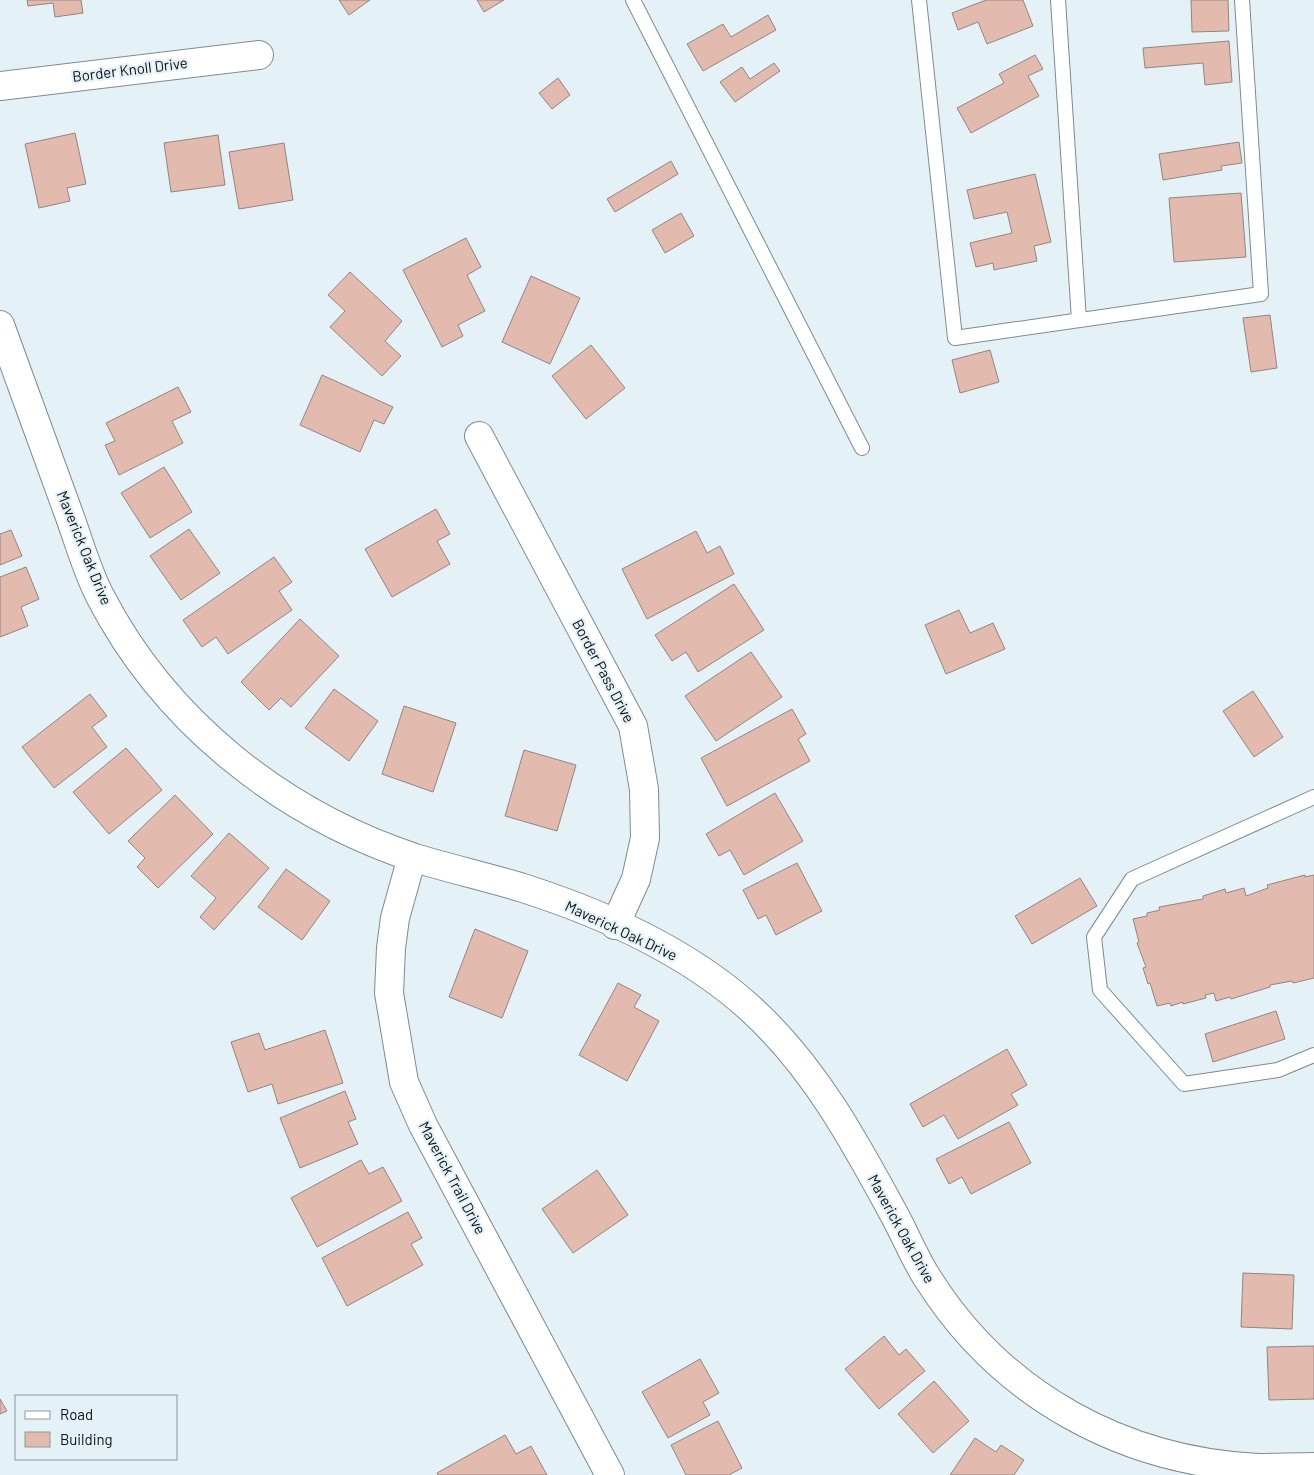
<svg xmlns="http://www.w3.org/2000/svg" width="1314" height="1475" font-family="Barlow,sans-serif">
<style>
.building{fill:#e2baae;stroke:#928581}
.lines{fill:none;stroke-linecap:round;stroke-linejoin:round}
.service-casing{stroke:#7e8b90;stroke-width:16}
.minor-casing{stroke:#7e8b90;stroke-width:30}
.service{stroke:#fff;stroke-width:14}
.minor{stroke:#fff;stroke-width:28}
.labels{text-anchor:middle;stroke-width:4.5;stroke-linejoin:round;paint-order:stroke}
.street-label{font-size:15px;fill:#0c1113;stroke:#e4f2f8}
</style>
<rect width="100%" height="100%" fill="#e4f2f8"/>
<!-- building -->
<path class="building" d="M27 0H81L83 13 55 17 53 3 28 6Z
M339 0H370L349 15Z
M477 0H504L484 12Z
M986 0H1023L1033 26 987 44 978 22 958 30 952 13Z
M1191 0H1228L1229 31 1192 32Z
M768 15 776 30 703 71 687 44 723 24 731 37Z
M1229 41 1232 82 1205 85 1203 63 1145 68 1143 48Z
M1035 55 1043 69 1028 76 1039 96 971 133 957 108 1004 83 999 74Z
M774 63 780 71 735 102 720 82 742 67 750 79Z
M558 78 570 95 552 109 539 93Z
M75 133 86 184 67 188 70 201 39 208 25 144Z
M218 135 225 185 171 192 164 143Z
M1239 142 1242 163 1221 166 1222 170 1163 180 1159 154Z
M284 143 293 200 239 209 229 152Z
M671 161 678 174 615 212 607 199Z
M1035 174 1051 242 1034 246 1037 261 994 270 993 263 976 267 970 243 1012 233 1007 212 974 219 967 190Z
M1241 193 1246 257 1174 262 1169 198Z
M681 213 694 236 665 253 652 230Z
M466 238 481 267 467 275 485 311 458 325 463 336 442 347 403 270Z
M350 272 402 321 385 341 401 356 382 376 330 327 345 311 328 295Z
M531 276 580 298 550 364 502 342Z
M1270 315 1277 368 1251 372 1243 318Z
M591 345 625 388 586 419 552 376Z
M990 350 999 382 960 393 952 360Z
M322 375 393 407 384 424 374 420 360 452 300 425Z
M178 387 191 412 172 421 183 443 119 475 105 445 115 441 106 423Z
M164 467 192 512 150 538 121 493Z
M436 509 450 534 437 541 450 564 392 597 365 549Z
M189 529 220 573 181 600 150 556Z
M11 530 22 556 0 565V534Z
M696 531 707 553 720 546 734 574 647 619 622 569Z
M274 557 292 582 279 591 292 610 228 654 216 637 202 647 183 620Z
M26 567 39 599 21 607 28 626 0 637V577Z
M734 584 764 630 698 672 686 652 672 661 655 635Z
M959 610 970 633 993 623 1005 649 946 674 925 625Z
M300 619 339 656 291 707 281 698 269 710 241 682Z
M751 652 782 697 716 741 685 696Z
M334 689 378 721 349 761 305 728Z
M1253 691 1283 737 1254 757 1223 711Z
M90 694 107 716 92 727 107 747 54 788 22 747Z
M404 706 456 723 433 792 382 774Z
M792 709 806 734 798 739 810 761 727 806 701 758Z
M126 748 162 790 109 834 73 792Z
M524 750 576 765 557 831 505 816Z
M775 793 803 841 744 875 730 850 719 856 706 834Z
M175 795 213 834 158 888 137 867 145 858 128 841Z
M229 833 269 868 214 930 200 917 216 898 191 876Z
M797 863 822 911 776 935 766 915 758 919 743 890Z
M286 869 330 901 302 940 258 907Z
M1305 875V877L1314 875V978L1293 983 1292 981 1270 985V987L1231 999 1230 997 1216 1001 1214 993 1205 995 1206 998 1183 1004V1002L1171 1006 1170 1003 1157 1006 1150 983 1148 984 1143 968 1146 967 1137 943 1139 942 1133 919 1147 916V913L1160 910 1159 907 1203 899V896L1225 889 1226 893 1244 888 1246 896 1268 888 1267 885Z
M1080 878 1097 906 1032 944 1015 916Z
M475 929 528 951 502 1018 449 997Z
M618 983 641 995 634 1007 659 1021 627 1081 579 1055Z
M1276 1011 1285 1039 1213 1062 1205 1034Z
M325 1030 343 1083 278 1104 272 1084 248 1092 231 1042 259 1033 265 1050Z
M1007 1049 1027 1085 1011 1094 1018 1105 958 1139 944 1115 923 1127 910 1104Z
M345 1091 356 1119 348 1122 358 1144 300 1168 280 1118Z
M1009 1122 1031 1163 971 1194 962 1177 949 1184 936 1159Z
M361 1160 369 1174 383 1167 402 1201 317 1247 291 1198Z
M597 1170 628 1215 573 1253 542 1209Z
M408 1212 422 1238 411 1244 423 1265 347 1306 322 1258Z
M1243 1273 1294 1275 1292 1329 1241 1327Z
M884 1336 899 1355 906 1349 925 1371 879 1409 845 1369Z
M1314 1346V1399L1269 1400 1267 1347Z
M700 1359 719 1393 703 1402 710 1415 668 1438 642 1392Z
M934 1381 969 1421 933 1453 898 1414Z
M0 1399 7 1411 0 1414Z
M718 1421 742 1468 729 1475H686L671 1445Z
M505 1435 516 1454 531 1446 547 1475H438L437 1473Z
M975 1438 996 1452 1001 1445 1024 1460 1014 1475H950Z"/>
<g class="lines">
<!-- service casing -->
<g class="service-casing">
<path id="service" d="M633 0 862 448
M919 0 955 338 1261 294 1242 0
M1058 0 1079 320
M1314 797 1132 879 1094 937 1100 990 1184 1084 1278 1070 1314 1055"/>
</g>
<!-- minor casing -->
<g class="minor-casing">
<path id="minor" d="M0 86 259 55
M0 325C22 386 45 448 67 509 78 538 86 569 100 596 165 722 282 814 415 858 451 869 487 877 523 888 604 914 689 952 752 1010 815 1068 855 1142 895 1216 907 1238 916 1262 930 1282 1003 1396 1123 1461 1258 1468 1277 1468 1295 1467 1314 1467
M479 436 633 726 644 789 645 838 636 879 615 925
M412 857 395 918 391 948 389 993 404 1082 423 1125 610 1475"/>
</g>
<!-- service -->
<use href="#service" class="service"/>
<!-- minor -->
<use href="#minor" class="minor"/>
</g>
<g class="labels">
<!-- street labels -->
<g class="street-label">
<text transform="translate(130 70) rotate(-7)" y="5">Border Knoll Drive</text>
<text transform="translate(84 548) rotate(68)" y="5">Maverick Oak Drive</text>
<text transform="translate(603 671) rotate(62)" y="5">Border Pass Drive</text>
<text transform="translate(621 931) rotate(25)" y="5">Maverick Oak Drive</text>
<text transform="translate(452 1178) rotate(62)" y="5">Maverick Trail Drive</text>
<text transform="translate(901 1229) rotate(61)" y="5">Maverick Oak Drive</text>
</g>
</g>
<!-- legend -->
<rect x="15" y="1395" width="162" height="65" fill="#e4f2f8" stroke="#8e989c"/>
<rect x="25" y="1411" width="25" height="8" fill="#ffffff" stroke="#8e989c"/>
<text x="60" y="1420" font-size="15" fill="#0c1113">Road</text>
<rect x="25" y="1432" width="25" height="15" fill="#e2baae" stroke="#8e989c"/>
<text x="60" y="1445" font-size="15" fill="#0c1113">Building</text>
</svg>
